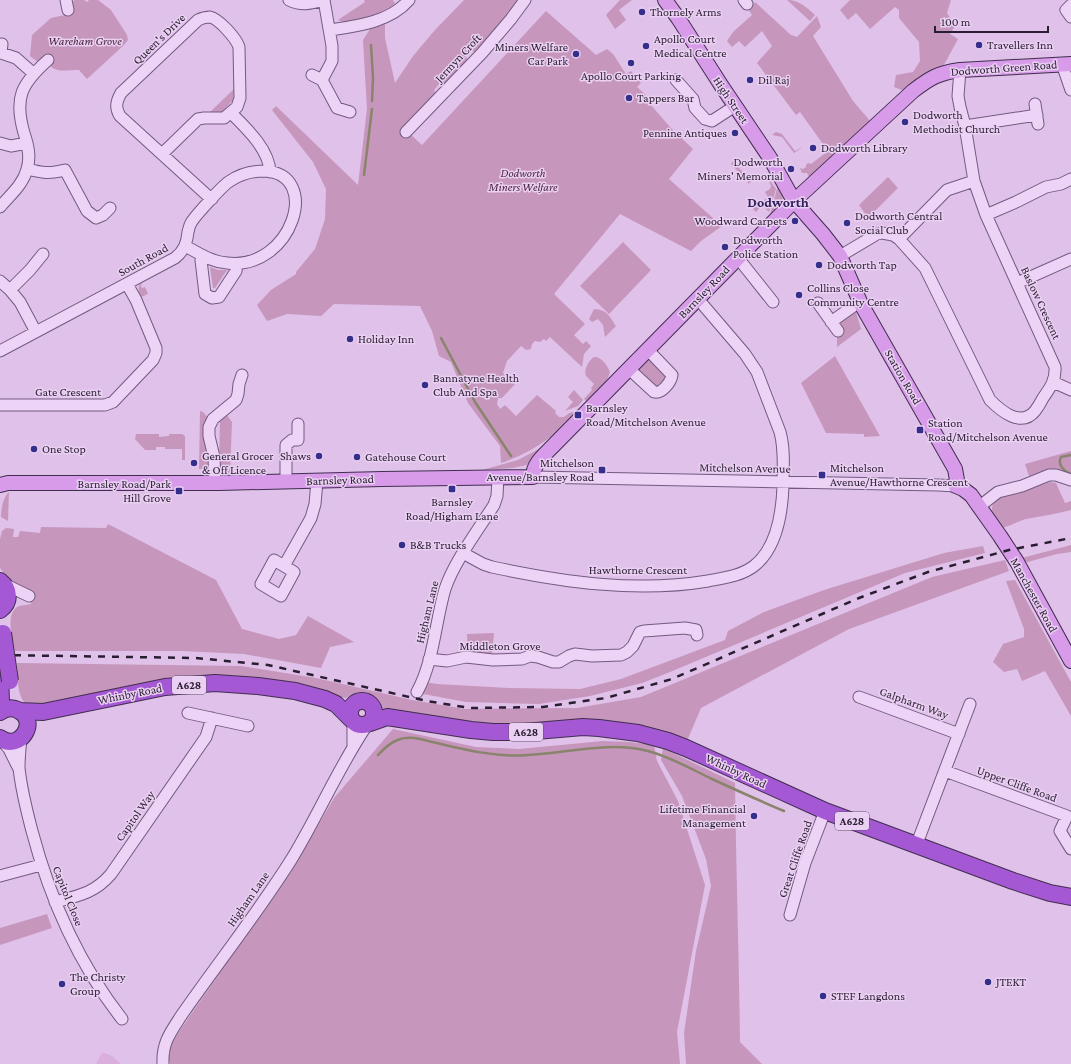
<svg xmlns="http://www.w3.org/2000/svg" width="1071" height="1064" font-family="'Crimson Pro',serif">
<style>
.farmland{fill:#daafde}
.green{fill:#c696bd}
.lines{fill:none;stroke-linecap:round;stroke-linejoin:round}
.stream{stroke:#89846b;stroke-width:2.5}
.minor-casing{stroke:#725a81;stroke-width:13}
.major-casing{stroke:#402e4f;stroke-width:16}
.highway-casing{stroke:#402e4f;stroke-width:18}
.minor{stroke:#edd3f5;stroke-width:11}
.major{stroke:#d79bea;stroke-width:14}
.highway{stroke:#a558d3;stroke-width:16}
.rail{stroke:#291d32;stroke-width:2.5;stroke-dasharray:7 7;stroke-linecap:butt}
.highway-bridge-casing{stroke:#402e4f;stroke-width:18;stroke-linecap:butt}
.highway-bridge{stroke:#a558d3;stroke-width:16}
.poi-dot{fill:#352f8b;stroke:#ead0f2;stroke-width:1.5}
.labels{text-anchor:middle;stroke-width:3;stroke-linejoin:round;paint-order:stroke}
.shield{fill:#ead0f2;stroke:#63536c;stroke-width:1}
.shield-label{font-size:11px;font-weight:bold;fill:#291d32}
.poi-label{font-size:12px;fill:#291d32;stroke:#ead0f2;text-anchor:start}
.street-label{font-size:12px;fill:#291d32;stroke:#ead0f2}
.park-label{font-size:12px;font-style:italic;fill:#4d2540;stroke:#ead0f2}
.quarter-label{font-size:14px;font-weight:bold;fill:#31205b;stroke:#ead0f2}
</style>
<rect width="100%" height="100%" fill="#e0c1e9"/>
<!-- farmland -->
<path class="farmland" d="M102 1052 112 1056 121 1064H96Z"/>
<!-- green -->
<path class="green" d="M74 0H84L87 2 89 0H98L111 10 127 35 128 40 124 45 87 79 79 70C61 70 53 75 44 56L38 62 30 56 32 35 51 18 74 13 72 5Z
M364 0H393L395 4C383 12 351 27 338 20L365 2Z
M464 0H522L476 53 471 50 465 56 469 61 446 86 440 83 434 90 437 95 408 132 422 145 546 11 596 55 607 49 613 54 626 74 631 71 641 83 637 87 646 95 644 97 670 127 693 149 669 179 722 226 701 241 691 251 620 214 554 294 585 324 574 335 583 344 586 341 591 346 584 354 582 367 550 337 546 341 544 339 540 342 535 341 532 344 531 349 526 350 521 346 507 361 503 373 515 384 502 398H498L497 404 500 409 505 405 516 416 537 395 556 411 555 413 559 417H564L569 413 582 410C555 435 536 451 501 463L500 446 468 403 451 362 439 356 432 331 420 306 334 304 321 316 287 314 267 321 257 305 271 290 296 274V272L315 249 325 219 326 189 313 162 272 110 276 106 358 185 367 109 363 40 370 29 385 24V38L395 83 413 56 435 30Z
M620 0H632L619 10 626 20 615 29 606 15Z
M787 0C799 0 806 7 815 15L810 21Z
M850 0H951L947 13 955 26 950 34 958 39 945 63 939 70 907 92 894 87 896 75 913 72 920 61 919 42 899 18V10L895 7 870 29 856 13 848 20 840 10Z
M755 2 791 35 797 37 817 16 821 27 813 36 853 101 871 122 818 172 809 177 807 173H802L800 168 803 169 806 167V165L808 163 811 164 828 151 800 112 796 115 757 63 772 46 762 31 745 47 739 41 732 47 727 41 733 32 752 15 748 9Z
M234 89 233 100 220 114 209 113Z
M776 132 782 134 795 151 803 147 794 153 782 137 772 135Z
M733 161 751 182 748 184V182L731 164Z
M767 176 776 189 769 212 762 205 756 212 753 209 768 197 765 192 770 189 771 186Z
M888 177 898 188 868 218 859 205Z
M778 185 783 193 782 204 769 218Z
M623 242 651 270 609 314 580 286Z
M210 267 218 270H227L215 288H213Z
M142 282 141 286 142 288 145 287 148 294 141 297C138 292 137 287 142 282Z
M594 309C608 310 609 316 616 326L605 337 603 325 598 319 592 322 589 319Z
M856 312 861 329 837 347V323L850 313Z
M835 356 880 436 864 437V434L826 433 801 383Z
M594 357C602 357 607 365 610 372L605 386 589 403 584 399 592 390 591 388 594 384C592 382 589 379 587 377 582 371 589 360 594 357Z
M648 357 667 377 659 387H653L636 370Z
M574 390 583 400 578 406 565 411 573 402 568 397Z
M200 411 203 412 208 418 204 435 209 456 208 469H199Z
M226 414 232 422 230 474H223L219 468 220 418Z
M136 434H159V437L169 436V434H182L185 436V460H182V449H165V447H156V450H145L135 439Z
M548 444 527 465 513 468 482 470 518 460Z
M1071 451V475L1051 469 1029 476 1025 464Z
M1050 482 1056 483 1065 503 1071 501V510C1056 514 1041 516 1026 519 1018 521 1011 526 1002 528 999 523 992 515 992 510 991 496 1011 494 1020 492 1030 489 1040 485 1050 482Z
M9 492 8 521 1 517C1 510 3 497 9 492Z
M108 524 216 580 242 629 279 639 296 635 308 616 354 642 330 647 321 668 244 654 182 651H15C13 639 4 613 19 606 22 605 28 605 31 604L33 592 13 582 6 576 0 568V539L2 531 6 528 14 529 13 537H18L20 531 40 533 41 527 106 528Z
M1071 545V552L1057 554 1024 563 1022 558Z
M983 546 985 553 905 573 670 672 642 683 590 696 539 704 466 702 418 693 425 682 437 684 509 688 580 689 621 679 725 640 728 631 764 612 824 590 944 553Z
M1005 560 1009 571 849 629 701 708 687 741 605 721 568 720 509 726 456 722 382 708 370 699 357 694 345 698 270 682 197 677 122 687 38 706C35 706 31 706 28 705 16 700 18 673 17 663L241 666 316 678 412 700 465 709 577 708 641 697 932 577Z
M1015 580 1071 682V716L1045 671 1022 681 1017 669 1004 672 993 662 1003 644 1024 637V629L1006 581Z
M494 633 492 654 468 651 467 634Z
M393 729 476 747 519 749 603 741 629 742 654 745 657 761 678 801 705 885 677 1032 680 1064H170L168 1055 173 1040 290 873 334 798Z
M663 748 735 783C736 869 739 955 740 1042L762 1064H686L684 1033 696 951 711 886 706 859 682 796 661 760Z
M47 914 52 928 0 945V928Z"/>
<g class="lines">
<!-- stream -->
<path class="stream" d="M371 45 373 78 372 101
M364 175 372 109
M441 338 475 402 511 456
M1071 455 1061 457C1057 465 1064 471 1071 474
M378 755C391 741 401 735 420 739 454 747 492 758 528 755 567 753 609 741 648 751 671 757 691 769 712 779 736 790 760 801 784 811"/>
<!-- minor casing -->
<g class="minor-casing">
<path id="minor" d="M66 0 68 10
M289 0C301 6 310 4 323 0
M324 0 332 46V61L322 80 337 108 350 112
M744 0 747 4
M1071 5 1066 10 1071 17
M330 30C357 26 390 22 409 0
M2 44 1 53 16 58 33 73
M1062 64 1071 90
M312 75 322 80
M676 80 693 99 695 108 705 119 712 121 735 106
M1035 104 1038 124
M231 113C246 128 269 149 270 172
M965 126 1037 115
M406 132 482 53 511 19 525 0
M0 143 11 146 27 143
M162 154 198 119 204 118H224L237 107 240 98 239 47C236 38 219 19 210 17 206 17 202 18 198 20L121 93C116 102 115 108 120 116L209 197 212 199
M27 169C43 173 49 174 65 170L87 211 96 218 103 215 110 208
M0 207C10 195 23 185 27 169 31 157 28 145 24 133 14 98 21 84 48 60
M986 215 1016 202 1046 187 1061 184 1071 179
M899 239 947 190 974 181
M203 256 201 260 205 294 212 298 219 297 236 271 237 264
M840 256 877 234 882 233 893 235 899 239 925 268 990 400C1001 411 1021 428 1035 411 1038 407 1041 402 1043 398 1050 388 1056 380 1055 367L986 215 974 181 965 126 960 107 958 96 960 70
M738 258 773 302
M0 281 10 290 20 302 36 332
M1017 283 1071 259
M10 290 30 270 43 254
M818 303 838 331
M831 322 855 305 861 304
M0 351 175 258C184 251 187 243 188 232 189 229 189 226 191 223 194 217 224 184 230 181 240 174 252 171 264 171 323 173 292 271 227 263 211 262 199 253 185 246
M629 369 654 392C662 394 671 382 672 375L648 350
M1053 382 1071 390
M0 405H105L113 402 153 360 156 353V348L136 300 127 284
M533 477 938 485 956 486
M286 481V445L292 440H298V424
M215 483 214 457 209 436V427L213 419 236 400 238 394 239 384 242 375
M980 506 998 492 1022 486 1049 475H1056L1071 480
M463 553 483 564 492 567C563 582 636 593 708 581 724 578 741 576 754 566 777 548 782 514 783 486 783 469 785 450 780 432L757 372 745 354 698 299
M284 566 294 572 281 596 261 584 274 560 284 566 311 518 315 504 317 481
M4 584 29 596
M429 659 447 661 466 657 493 660 522 659 530 656 538 657 553 662H559L569 656 575 654 592 656 621 655 627 652 633 646 640 632 644 631 685 628 696 630 697 635
M417 692C434 661 435 623 445 589 454 562 478 530 494 505L497 496 498 477
M859 697 959 734
M188 713 248 726
M0 738 9 749 18 767
M21 738C20 748 19 758 19 768 21 787 27 812 32 831 50 899 78 963 122 1019
M353 745V722
M945 771 1067 816 1060 831 1071 849
M916 846 970 704
M0 876 41 865
M55 902C78 896 95 893 111 874L206 737 212 718
M790 915 805 863 825 811
M163 1064C162 1043 170 1033 181 1016 217 964 257 914 291 860 318 816 338 768 367 725"/>
</g>
<!-- major casing -->
<g class="major-casing">
<path id="major" d="M665 0 678 18 721 85 770 158 794 201 823 234 840 256 861 304 955 469 957 480 956 486 963 489 971 495 1000 536 1017 562 1071 661
M0 485 8 483H219L382 479 533 477C533 464 543 456 552 447L794 201 913 91C930 78 938 73 960 70L1071 64"/>
</g>
<!-- highway casing -->
<g class="highway-casing">
<path id="highway" d="M0 581C10 589 11 602 0 610
M0 675 1 701 0 709
M350 713a12 12 0 1 1 24 0a12 12 0 1 1-24 0Z
M19 711 43 712 165 687 215 683 258 686 295 691 325 699 336 704 351 719
M0 712C6 708 12 707 18 710 40 720 20 753 0 738
M370 723 387 717 471 730 493 732H524L583 727 599 728 638 733 668 741 686 748 825 811 1013 881 1050 893 1071 897"/>
</g>
<!-- minor -->
<use href="#minor" class="minor"/>
<!-- major -->
<use href="#major" class="major"/>
<!-- highway -->
<use href="#highway" class="highway"/>
<!-- rail -->
<path class="rail" d="M0 655 196 658 268 665 427 701 470 708 543 707 606 698 672 679 859 598 928 572 1009 550 1071 538"/>
<!-- highway-bridge casing -->
<g class="highway-bridge-casing">
<path id="highway-bridge" d="M3 633 10 681"/>
</g>
<!-- highway-bridge -->
<use href="#highway-bridge" class="highway-bridge"/>
</g>
<!-- markers -->
<g class="poi-dot">
<circle cx="642" cy="12" r="4"/>
<circle cx="979" cy="45" r="4"/>
<circle cx="646" cy="46" r="4"/>
<circle cx="576" cy="54" r="4"/>
<circle cx="631" cy="63" r="4"/>
<circle cx="750" cy="80" r="4"/>
<circle cx="629" cy="98" r="4"/>
<circle cx="905" cy="122" r="4"/>
<circle cx="735" cy="133" r="4"/>
<circle cx="813" cy="148" r="4"/>
<circle cx="791" cy="169" r="4"/>
<circle cx="795" cy="221" r="4"/>
<circle cx="847" cy="223" r="4"/>
<circle cx="725" cy="247" r="4"/>
<circle cx="819" cy="265" r="4"/>
<circle cx="799" cy="295" r="4"/>
<circle cx="350" cy="339" r="4"/>
<circle cx="425" cy="385" r="4"/>
<rect x="574" y="411" width="8" height="8" rx="2"/>
<rect x="916" y="426" width="8" height="8" rx="2"/>
<circle cx="34" cy="449" r="4"/>
<circle cx="319" cy="456" r="4"/>
<circle cx="357" cy="457" r="4"/>
<circle cx="194" cy="463" r="4"/>
<rect x="598" y="466" width="8" height="8" rx="2"/>
<rect x="818" y="471" width="8" height="8" rx="2"/>
<rect x="448" y="485" width="8" height="8" rx="2"/>
<rect x="175" y="487" width="8" height="8" rx="2"/>
<circle cx="402" cy="545" r="4"/>
<circle cx="754" cy="816" r="4"/>
<circle cx="988" cy="982" r="4"/>
<circle cx="62" cy="984" r="4"/>
<circle cx="823" cy="996" r="4"/>
</g>
<g class="labels">
<!-- shield labels -->
<g class="shield">
<rect x="172" y="676" width="34" height="18" rx="3"/>
<rect x="509" y="723" width="34" height="18" rx="3"/>
<rect x="835" y="812" width="34" height="18" rx="3"/>
</g>
<g class="shield-label">
<text x="189" y="689">A628</text>
<text x="526" y="736">A628</text>
<text x="852" y="825">A628</text>
</g>
<!-- poi labels -->
<g class="poi-label">
<text x="650" y="16">Thornely Arms</text>
<text x="654" y="43">Apollo Court<tspan x="654" dy="14">Medical Centre</tspan></text>
<text x="987" y="49">Travellers Inn</text>
<text x="568" y="51" text-anchor="end">Miners Welfare<tspan x="568" dy="14">Car Park</tspan></text>
<text x="631" y="80" text-anchor="middle">Apollo Court Parking</text>
<text x="758" y="84">Dil Raj</text>
<text x="637" y="102">Tappers Bar</text>
<text x="913" y="119">Dodworth<tspan x="913" dy="14">Methodist Church</tspan></text>
<text x="727" y="137" text-anchor="end">Pennine Antiques</text>
<text x="821" y="152">Dodworth Library</text>
<text x="783" y="166" text-anchor="end">Dodworth<tspan x="783" dy="14">Miners' Memorial</tspan></text>
<text x="855" y="220">Dodworth Central<tspan x="855" dy="14">Social Club</tspan></text>
<text x="787" y="225" text-anchor="end">Woodward Carpets</text>
<text x="733" y="244">Dodworth<tspan x="733" dy="14">Police Station</tspan></text>
<text x="827" y="269">Dodworth Tap</text>
<text x="807" y="292">Collins Close<tspan x="807" dy="14">Community Centre</tspan></text>
<text x="358" y="343">Holiday Inn</text>
<text x="433" y="382">Bannatyne Health<tspan x="433" dy="14">Club And Spa</tspan></text>
<text x="586" y="412">Barnsley<tspan x="586" dy="14">Road/Mitchelson Avenue</tspan></text>
<text x="928" y="427">Station<tspan x="928" dy="14">Road/Mitchelson Avenue</tspan></text>
<text x="42" y="453">One Stop</text>
<text x="202" y="460">General Grocer<tspan x="202" dy="14">&amp; Off Licence</tspan></text>
<text x="311" y="460" text-anchor="end">Shaws</text>
<text x="365" y="461">Gatehouse Court</text>
<text x="594" y="467" text-anchor="end">Mitchelson<tspan x="594" dy="14">Avenue/Barnsley Road</tspan></text>
<text x="830" y="472">Mitchelson<tspan x="830" dy="14">Avenue/Hawthorne Crescent</tspan></text>
<text x="171" y="488" text-anchor="end">Barnsley Road/Park<tspan x="171" dy="14">Hill Grove</tspan></text>
<text x="452" y="506" text-anchor="middle">Barnsley<tspan x="452" dy="14">Road/Higham Lane</tspan></text>
<text x="410" y="549">B&amp;B Trucks</text>
<text x="746" y="813" text-anchor="end">Lifetime Financial<tspan x="746" dy="14">Management</tspan></text>
<text x="70" y="981">The Christy<tspan x="70" dy="14">Group</tspan></text>
<text x="996" y="986">JTEKT</text>
<text x="831" y="1000">STEF Langdons</text>
</g>
<!-- street labels -->
<g class="street-label">
<text transform="translate(159 39) rotate(-44)" y="4">Queen's Drive</text>
<text transform="translate(458 58) rotate(-47)" y="4">Jermyn Croft</text>
<text transform="translate(1004 68) rotate(-4)" y="4">Dodworth Green Road</text>
<text transform="translate(731 100) rotate(56)" y="4">High Street</text>
<text transform="translate(143 260) rotate(-29)" y="4">South Road</text>
<text transform="translate(704 292) rotate(-46)" y="4">Barnsley Road</text>
<text transform="translate(1041 303) rotate(65)" y="4">Baslow Crescent</text>
<text transform="translate(903 377) rotate(60)" y="4">Station Road</text>
<text x="68" y="396">Gate Crescent</text>
<text transform="translate(745 468) rotate(1)" y="4">Mitchelson Avenue</text>
<text transform="translate(340 480) rotate(-2)" y="4">Barnsley Road</text>
<text x="638" y="574">Hawthorne Crescent</text>
<text transform="translate(1034 595) rotate(61)" y="4">Manchester Road</text>
<text transform="translate(427 612) rotate(-76)" y="4">Higham Lane</text>
<text x="500" y="650">Middleton Grove</text>
<text transform="translate(130 694) rotate(-11)" y="4">Whinby Road</text>
<text transform="translate(914 703) rotate(20)" y="4">Galpharm Way</text>
<text transform="translate(736 771) rotate(25)" y="4">Whinby Road</text>
<text transform="translate(1017 784) rotate(20)" y="4">Upper Cliffe Road</text>
<text transform="translate(135 816) rotate(-55)" y="4">Capitol Way</text>
<text transform="translate(795 859) rotate(-71)" y="4">Great Cliffe Road</text>
<text transform="translate(68 896) rotate(68)" y="4">Capitol Close</text>
<text transform="translate(248 899) rotate(-55)" y="4">Higham Lane</text>
</g>
<!-- park labels -->
<g class="park-label">
<text x="85" y="45">Wareham Grove</text>
<text x="523" y="177">Dodworth<tspan x="523" dy="14">Miners Welfare</tspan></text>
</g>
<!-- quarter labels -->
<g class="quarter-label">
<text x="778" y="207">Dodworth</text>
</g>
</g>
<!-- scale -->
<path d="M935 26v6h113v-6" fill="none" stroke="#291d32" stroke-width="2"/>
<text x="941" y="26" font-size="12" fill="#291d32" stroke="#ead0f2" stroke-width="3" paint-order="stroke">100 m</text>
</svg>
